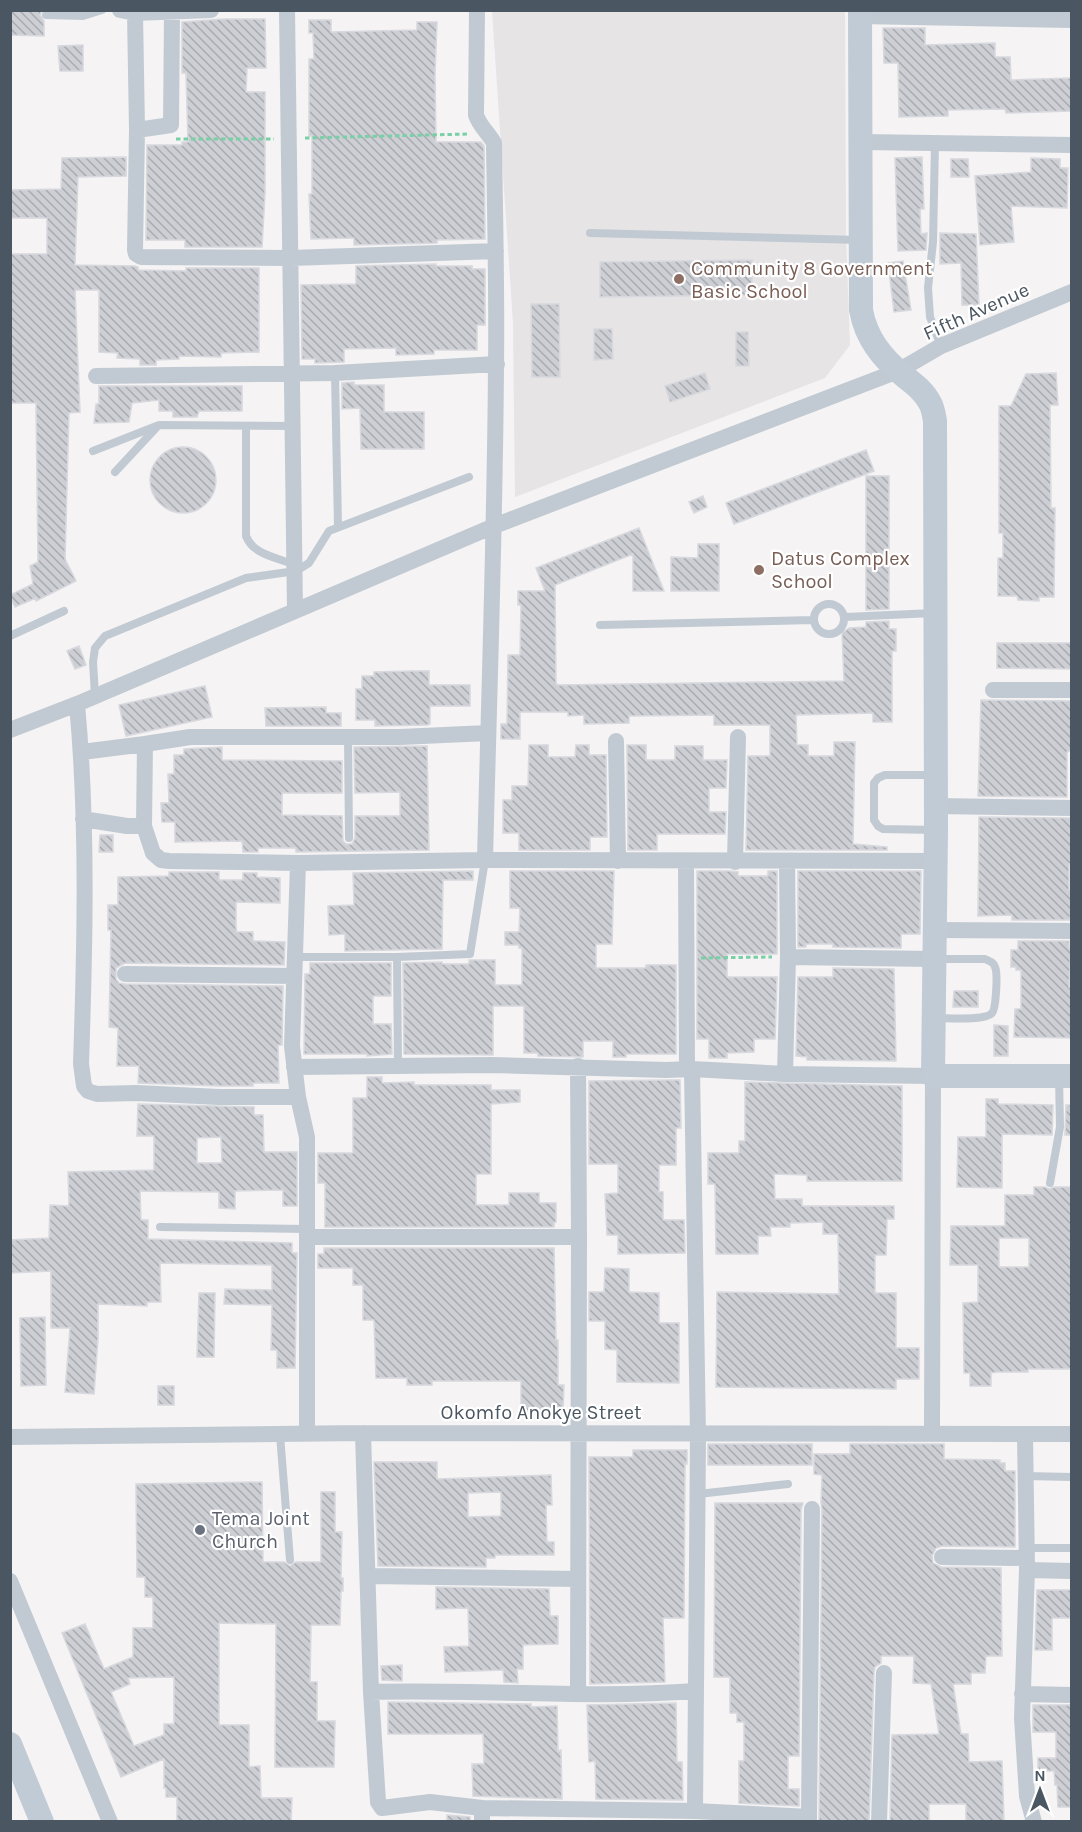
<svg xmlns="http://www.w3.org/2000/svg" width="1082" height="1832" font-family="Karla,sans-serif">
<style>
.education{fill:#e6e4e5}
.building{fill:url(#building-back-hatch);stroke:#d7d9de;stroke-width:1.5;fill-rule:evenodd}
.lines{fill:none;stroke-linecap:round;stroke-linejoin:round}
.path{stroke:#7ad0a6;stroke-width:3;stroke-dasharray:4.5 3;stroke-linecap:butt}
.lane{stroke:#c1cad2;stroke-width:8}
.street{stroke:#c1cad2;stroke-width:16}
.secondary{stroke:#c1cbd6;stroke-width:24}
.education-dot{fill:#8d6e63;stroke:#fff;stroke-width:2}
.worship-dot{fill:#6b7280;stroke:#fff;stroke-width:2}
.labels{text-anchor:middle;stroke-width:4.5;stroke-linejoin:round;paint-order:stroke}
.education-label{font-size:20px;fill:#785e54;stroke:#fff;text-anchor:start}
.street-label{font-size:20px;fill:#4a5661;stroke:#fff}
.worship-label{font-size:20px;fill:#5b616d;stroke:#fff;text-anchor:start}
</style>
<defs>
<pattern id="building-back-hatch" width="6" height="6" patternUnits="userSpaceOnUse" patternTransform="scale(1.5)"><rect width="6" height="6" fill="#cdcfd5"/><path d="M-1 5l2 2M0 0l6 6M5-1l2 2" fill="none" stroke="#a8abb0"/></pattern>
</defs>
<rect width="100%" height="100%" fill="#f5f3f3"/>
<!-- education -->
<path class="education" d="M492 11H845L846 236 850 345 825 378 515 497 513 323Z"/>
<!-- building -->
<path class="building" d="M10 10H42L40 15 44 21V36L10 35Z
M224 19H265L266 68H247L246 92H265V193L262 247H185V240H146L147 145H182V142H188L186 73H182V22Z
M309 20H331V32L417 30V22H437L435 74 436 142H481L484 146 485 239 437 240V243L354 245V238L311 239 309 194H312V136H309V59H314L313 33H309Z
M883 28H925V45L995 43V57H1010L1011 80 1071 78V111L1006 113 1005 109 948 110V116L899 117 898 63H884Z
M83 45V71H60L58 46Z
M126 157V176L78 177 75 265 135 266 138 267V270L186 271V268H259V352L221 353V357L179 356V359L156 360V365H140V359L117 358 118 353 99 352V290H75L80 412 69 413 65 559 76 581 36 601V598L15 607 10 595 33 584 30 566 38 562 36 403H10V254H47V218H10V190L61 189 62 158Z
M922 157 924 209H920L921 234 927 233 926 250 898 251 895 158Z
M1031 158 1060 159V168H1068L1067 208 1011 206 1014 242 980 245 975 176 1031 172Z
M951 159H968L969 177H951Z
M940 233 976 234 979 305H962L961 263 940 264Z
M752 260V295L600 297V262Z
M903 261 911 310 894 312 888 263Z
M436 264V266H472V269H485V325H477V350H434V354L396 355V348L344 349V362L315 363V359H302L301 285 356 284V266Z
M531 304H559L560 377H532Z
M594 329H612L613 359 594 360Z
M736 332H748L749 366H736Z
M705 373 710 389 670 402 665 386Z
M1056 373 1058 405H1050L1051 508H1055L1054 597H1039V601L1018 600 1017 596H998V558H1003V533H999V406H1011L1026 374Z
M354 382V385H384V412H424V449H361L360 408 342 409V383Z
M99 386H242V411H199L197 417H173V411H159V400L132 403 129 422 94 423 96 404H99Z
M150 480a33 33 0 1 1 66 0a33 33 0 1 1-66 0Z
M866 450 874 471 734 524 726 503Z
M866 476H889V609L866 610Z
M703 496 707 507 694 513 689 502Z
M639 528 664 591H633V554L555 585 556 683 558 685 844 681 842 633 849 628 866 627V622L889 621V629H896V651H892V722H873V713L796 715 797 745H808V756H834V742H855L853 844 887 847V850H746L748 756H770V725H714V715L629 716V723L584 724V715L568 716V712H520V739H501V724H507L508 655H520L521 605H518V591H545L536 568Z
M698 544H719V591H671V557L698 558Z
M997 643H1071V669L997 668Z
M79 646 86 665 75 669 67 651Z
M412 671H429V685H470V706H430V724L427 725 375 726V720H356V689H362V676H374V672Z
M205 686 212 717 126 736 119 705Z
M981 700 1071 701V750L1067 752V797L978 796Z
M326 707V713H341V726H266L265 708Z
M529 745H548V757H575L576 745H589V755H606L607 837H590V850H519V833H503V800H512V786H528Z
M627 745H646V760H675V746H703V760H727L726 788H709V812H726L725 834H657V850H628Z
M427 746 429 850 296 852V848H258V852H243L242 841 175 842V822H162L161 803H169L168 774H174V755H184V749L222 747V760L342 761V793H282V815L342 816 343 841 346 844H352L355 838V816H400V792L355 793 354 747Z
M979 817 1071 818V864H1069V890H1071V917H1070V920H1012V915L978 916Z
M100 835H113V852H99Z
M473 871V880H443L442 949 345 951V934L329 935 328 906 354 905 353 873Z
M510 871H614L612 944H596V968H646V965H676V1054H626V1057H613V1041H583V1057L538 1056V1053H524V1006H493V1055L404 1054 403 963 442 962V964H469V960H495V985H522V948H519V945H505V932H519L520 908H510Z
M697 871H730L738 872V876H768V871H777V954H727V977H777L775 1039H754V1052L727 1053V1058H709V1039H697Z
M798 871H921L920 934H901V948L833 947V944H806V947H798Z
M169 872H219V880H243V873H257V877L280 878V903L236 902V928L237 932H253V941L285 942 284 965 125 963 116 968V979L119 983 125 984 283 986 282 1045H278L279 1083H253V1086H219L138 1083 139 1066H117L118 1028 109 1027 111 930H108V905H118V877L169 876Z
M1018 941H1069V948H1071L1069 987H1071V1038L1014 1037 1015 1009H1021V970H1016V967H1011V950H1018Z
M310 963H391V996H373V1024H391L392 1054 367 1056V1054H304L305 974H310Z
M833 968 894 969 896 1061 807 1060V1057L796 1056 798 977H833Z
M954 991H978V1007H953Z
M994 1025 1008 1026V1056H994Z
M367 1077H382V1083L414 1082V1085H491V1090H520V1102L491 1104V1174H476V1205H509V1193H539V1203H556V1222L554 1223V1227H325V1183H318V1153H353V1098H367Z
M669 1080H680L681 1128H676V1165H659V1192H663V1220H684L685 1253 618 1254V1235H607L605 1194 618 1193V1164H589V1081Z
M745 1082 902 1086V1181H807V1175L774 1174 775 1199H802V1206H894V1219H887L886 1255H875V1293H896V1348H919V1379H896V1389L716 1387 717 1292 839 1294 838 1234H823V1222L790 1223V1227H770L771 1236H758V1254H716L715 1184H708V1153H739V1141H745Z
M986 1099H998V1104L1053 1105 1052 1135 1002 1134V1188L957 1187 958 1137H986Z
M138 1104 254 1107V1115H263L264 1152H297V1206H283V1190L235 1191V1209L219 1208V1192L140 1191 141 1220H148V1239L292 1243V1253H297L295 1368H277V1350H271L272 1305 224 1304 225 1289 272 1290V1265L160 1263 161 1302H147V1306L98 1304V1339L94 1394 65 1392 70 1328H51V1271L10 1273V1240L49 1238 50 1205 68 1206 69 1204 68 1172 154 1170V1136H137ZM221 1137 222 1163H197V1138Z
M1066 1105H1071V1135H1065Z
M1034 1187H1045L1049 1189 1055 1187H1071V1369H1028V1372H998L991 1373V1386H970V1373H964L963 1303 978 1302V1265H950L951 1226H1005V1195H1034ZM999 1238H1029V1267H999Z
M324 1248H554L556 1340H558V1385H564L563 1412 521 1411V1381H432V1385H407V1378H376L374 1320H363V1285H353V1268H318V1254H324Z
M605 1268 629 1269V1292L659 1293V1323H679V1383L617 1382V1350L605 1349V1321H589V1292H604Z
M199 1293H215L214 1357H197Z
M45 1317 46 1385 21 1386 20 1318Z
M158 1386H174V1405H158Z
M708 1444H812V1465H708Z
M850 1444H944V1459L1000 1460V1463H1005V1471H1015V1547L942 1546 936 1548 932 1556 933 1563 941 1567 1001 1568 1002 1656H986L985 1673H971V1684H953L961 1734H968L969 1762 1002 1761 1004 1821H966V1804H929V1821H890L892 1735 939 1734 931 1684 913 1683 914 1656H881V1663L875 1667 874 1672 869 1821H819L822 1509 821 1503 822 1475 814 1474V1454H850Z
M633 1450H687V1464H685L684 1618H663L665 1682 590 1684 589 1457H633Z
M374 1462H437V1479L551 1475 552 1505H546L547 1542H554V1555H495V1558H486V1567L378 1566ZM501 1492V1516L468 1517V1493Z
M262 1482 263 1562H284L290 1566 296 1562H321V1492H335V1532H342L341 1578H343V1591H341L340 1625H311L310 1682H317V1721H335L334 1767H275L276 1624 219 1623V1725H249V1767L260 1766 261 1798H292L291 1821H177V1797H166V1788H164V1759L121 1777 62 1633 85 1624 104 1669 133 1657V1628H153V1597H145V1577H137L136 1484ZM174 1677V1724H164V1735L134 1746 111 1692 130 1684 128 1678Z
M715 1503H803L801 1509 799 1756H788V1789H799V1806L739 1803V1761H744V1722H737V1713H730V1677H714Z
M436 1587 549 1589 550 1616H558V1644L523 1645V1669H517L518 1683 504 1682 503 1670 445 1672 444 1647 469 1646 468 1608 436 1609Z
M1037 1590H1071V1618H1052V1650H1035Z
M402 1665V1681L382 1680 381 1666Z
M388 1702 531 1704V1707L557 1706 558 1751 561 1750 562 1799 473 1796 472 1764H484L483 1734H388Z
M676 1703 677 1762H682L683 1800 596 1799 595 1761 589 1762 587 1705Z
M1033 1705H1071V1807H1058L1057 1785H1055L1054 1771H1038V1758H1056V1732H1033Z
M447 1815 470 1817V1821H447Z"/>
<g class="lines">
<!-- path -->
<path class="path" d="M305 138 469 134
M176 139H274
M701 958 772 957"/>
<!-- lane -->
<path class="lane" d="M46 15 83 16 102 10
M935 144 933 242 928 288 930 317 941 346
M590 233 860 240
M335 373 338 527
M246 426V536C253 555 278 558 296 565
M93 451 159 425 294 426
M115 472 156 428
M814 619a15 15 0 1 1 30 0a15 15 0 1 1-30 0Z
M845 617 934 613
M600 625 814 620
M10 636 64 611
M95 696 93 662 95 648 105 636 246 578 296 571 309 563 329 531 469 477
M348 737 349 838
M935 830 883 829 878 826 874 820V783L878 778 885 775H935
M295 957H397L470 954 485 860
M397 957 398 1066
M935 959H985C989 961 994 962 995 967 998 973 996 1009 992 1013 986 1021 948 1018 937 1018
M1050 1183 1060 1127 1059 1077
M160 1227 307 1229
M280 1435 290 1560
M1025 1476 1072 1477
M698 1494 788 1484
M1026 1548H1072"/>
<!-- street -->
<path class="street" d="M120 10 135 13 211 10
M287 10 295 611
M477 10 476 115C480 127 488 132 494 143 495 217 497 291 496 366 495 530 489 695 485 860
M135 13 137 130 171 125 172 13
M860 16 1072 20
M137 130 135 250 136 254 141 257 291 258 496 251
M861 142 1072 145
M96 376 335 373 497 364
M993 690H1072
M77 704C88 824 85 944 81 1064L84 1086 88 1091 97 1094 137 1093 219 1097H298L307 1137V1434
M10 730 77 704 494 526 898 371 941 346 1072 292
M616 741 618 861
M145 744 190 737H400L488 733
M82 752 145 744 144 826 153 853 161 860 169 861 298 863
M936 806 1072 808
M83 819 127 826H144
M686 862 687 1069
M735 862 738 737
M934 930 1072 931
M788 957 934 959
M125 974 294 976
M578 1066 579 1237 578 1693
M294 1067 491 1065 666 1070 692 1069 785 1074 933 1076 932 1434
M692 1069 698 1435 695 1811
M785 1074 788 957 787 861
M298 1097 292 1046 298 863 485 860 934 861
M307 1237H579
M363 1433 371 1692 378 1802 382 1808 430 1802 482 1808
M1025 1434 1027 1570 1022 1718 1027 1796 1034 1822
M10 1437 363 1433 1072 1434
M942 1557 1027 1558
M1027 1570 1072 1571
M369 1576 578 1579
M10 1581 110 1822
M371 1692C480 1689 588 1699 696 1691
M1022 1694 1072 1695
M809 1817 812 1509
M482 1822V1808L695 1811 809 1817V1822
M879 1822 884 1673"/>
<!-- secondary -->
<path class="secondary" d="M860 10 861 310C866 338 882 358 904 376 914 384 924 391 930 403 933 408 934 415 935 421L936 830 933 1076H1072
M10 1744 42 1822"/>
</g>
<!-- markers -->
<g class="education-dot">
<circle cx="679" cy="279" r="6"/>
<circle cx="759" cy="570" r="6"/>
</g>
<circle class="worship-dot" cx="200" cy="1530" r="6"/>
<g class="labels">
<!-- education labels -->
<g class="education-label">
<text x="691" y="275">Community 8 Government<tspan x="691" dy="23">Basic School</tspan></text>
<text x="771" y="565">Datus Complex<tspan x="771" dy="23">School</tspan></text>
</g>
<!-- street labels -->
<g class="street-label">
<text transform="translate(976 311) rotate(-24)" y="7">Fifth Avenue</text>
<text x="541" y="1419">Okomfo Anokye Street</text>
</g>
<!-- worship labels -->
<g class="worship-label">
<text x="212" y="1525">Tema Joint<tspan x="212" dy="23">Church</tspan></text>
</g>
</g>
<!-- border -->
<rect width="1082" height="1832" fill="none" stroke="#4a5661" stroke-width="24"/>
<!-- north arrow -->
<g transform="translate(1040 1790)" stroke="#ffffff" stroke-width="4.5" paint-order="stroke">
<path d="M0-4.5L10 22L0 15L-10 22Z" fill="#4a5661"/>
<text y="-9" font-size="16" font-weight="bold" text-anchor="middle" fill="#4a5661">N</text>
</g>
</svg>
